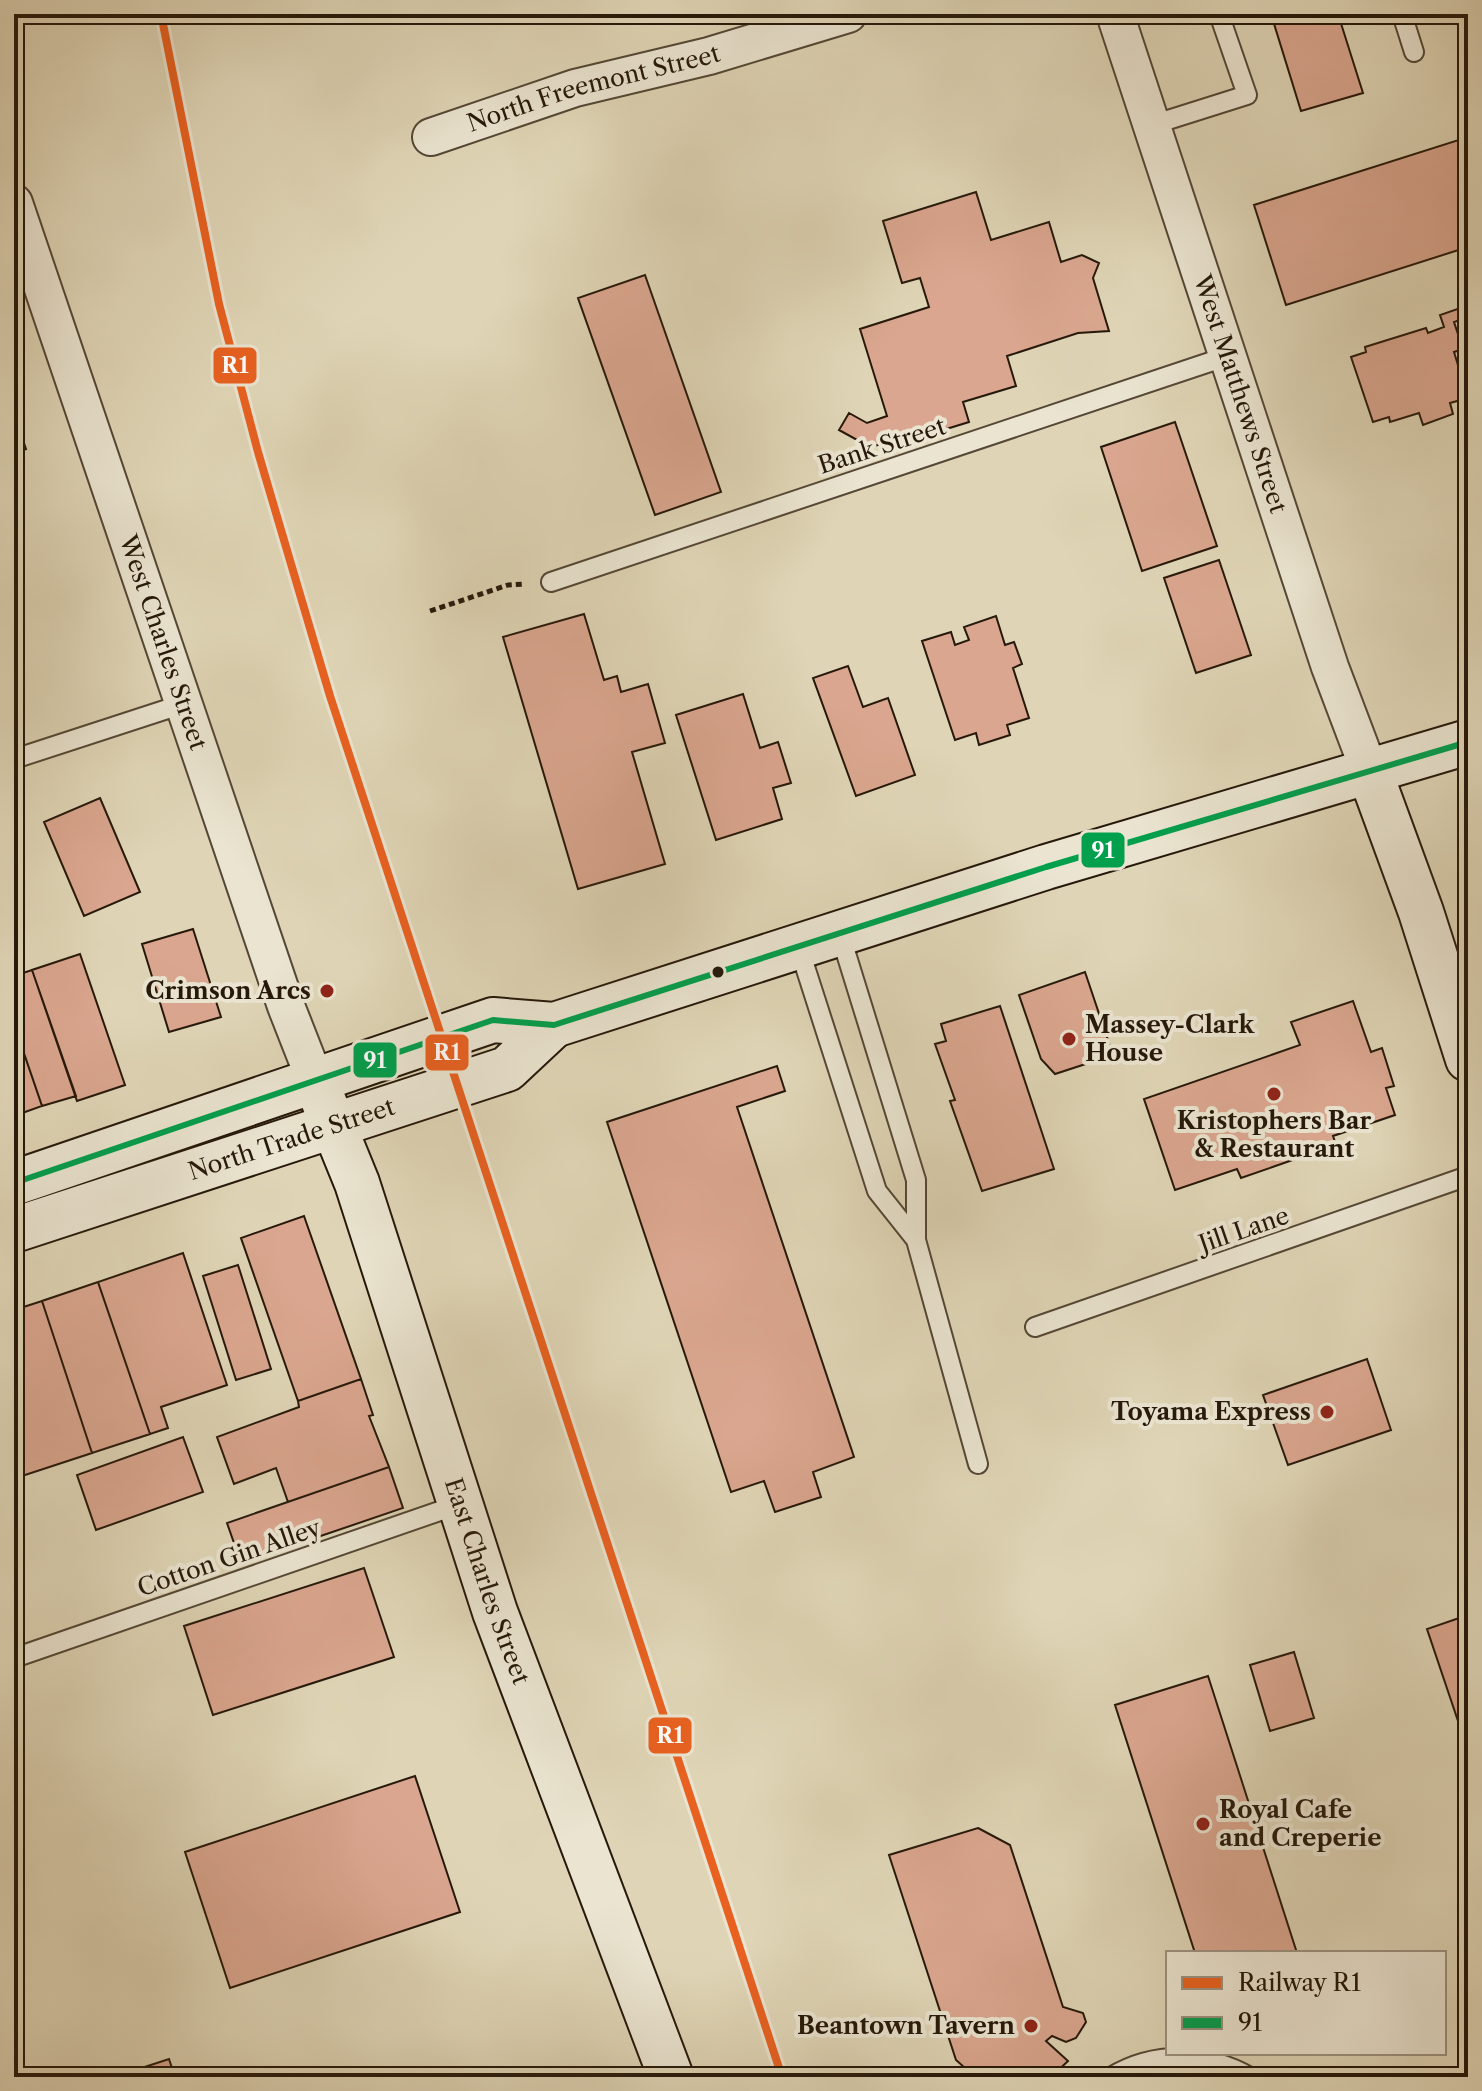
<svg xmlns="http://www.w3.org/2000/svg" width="1482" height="2091" font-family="'Libre Caslon Text',serif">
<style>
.building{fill:#daa68f;stroke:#26180a;stroke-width:2}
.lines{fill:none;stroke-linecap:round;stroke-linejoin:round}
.lane-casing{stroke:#544735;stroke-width:22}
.street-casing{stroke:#544735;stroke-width:40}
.secondary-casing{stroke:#26180a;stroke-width:48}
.path{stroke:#26180a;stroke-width:5;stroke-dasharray:6 4;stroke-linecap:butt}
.lane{stroke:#eae4d0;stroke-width:18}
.street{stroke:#eae4d0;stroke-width:36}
.secondary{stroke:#eae4d0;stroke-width:44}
.bus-1-casing{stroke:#eae4d0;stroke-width:12}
.bus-1{stroke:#029f4d;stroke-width:6}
.rail-1-casing{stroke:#eae4d0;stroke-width:14}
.rail-1{stroke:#e86121;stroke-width:8}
.bus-dot{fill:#26180a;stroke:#eae4d0;stroke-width:3}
.poi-dot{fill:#8f2418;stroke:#eae4d0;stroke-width:3}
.labels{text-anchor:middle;stroke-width:8;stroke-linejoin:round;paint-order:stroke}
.street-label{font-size:24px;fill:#26180a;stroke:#eae4d0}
.poi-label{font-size:24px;font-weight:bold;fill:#26180a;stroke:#eae4d0;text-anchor:end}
.line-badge{stroke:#eae4d0;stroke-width:3}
.badge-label{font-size:22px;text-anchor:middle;font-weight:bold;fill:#fff}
</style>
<rect width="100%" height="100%" fill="#dfd5b6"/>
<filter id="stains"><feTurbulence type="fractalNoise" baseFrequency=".0025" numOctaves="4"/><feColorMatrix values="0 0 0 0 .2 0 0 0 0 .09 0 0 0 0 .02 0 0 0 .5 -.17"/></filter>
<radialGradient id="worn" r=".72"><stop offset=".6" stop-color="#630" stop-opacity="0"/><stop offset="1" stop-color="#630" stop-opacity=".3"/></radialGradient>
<!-- building -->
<path class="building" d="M1271 14H1338L1363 93 1301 111Z
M1468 137V247L1286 305 1254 205Z
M976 192 991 240 1049 222 1061 262 1082 255 1099 263 1093 278 1109 331 1078 333 1007 356 1016 386 963 402 969 422 901 443 868 446 839 430 849 413 867 423 887 416 860 329 929 307 920 278 902 283 883 221Z
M645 275 721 492 655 515 578 298Z
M1466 306 1468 317 1454 322 1463 349 1454 352 1468 398 1450 403 1453 414 1423 425 1419 413 1390 422 1389 417 1373 422 1351 357 1366 352 1365 347 1426 328 1428 333 1444 327 1440 315Z
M14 413 26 449 14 453Z
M1175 422 1217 546 1142 571 1101 447Z
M1219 560 1251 655 1196 673 1164 578Z
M584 614 604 680 617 676 621 692 648 684 665 743 632 752 665 864 578 889 503 637Z
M996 616 1005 645 1014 642 1022 664 1013 668 1029 718 1007 725 1010 735 979 745 976 733 955 740 922 641 951 632 955 645 969 640 964 627Z
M848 666 863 707 888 698 915 775 856 796 813 678Z
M743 694 760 748 778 742 791 783 773 788 782 819 716 840 676 715Z
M100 798 140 892 84 916 44 822Z
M193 929 221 1017 169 1032 142 944Z
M80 954 125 1085 77 1101 32 970Z
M32 970 76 1096 42 1106 14 1024V976Z
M1085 972 1113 1055 1055 1074 1041 1059 1019 995Z
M1353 1001 1371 1052 1382 1048 1394 1086 1386 1088 1395 1115 1333 1136 1336 1145 1241 1178 1237 1169 1175 1190 1144 1099 1300 1045 1291 1022Z
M1000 1006 1054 1169 982 1191 950 1101 955 1100 935 1044 946 1041 941 1024Z
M14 1024 42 1106 14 1116Z
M777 1066 785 1091 737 1107 854 1457 813 1472 821 1497 775 1512 764 1481 731 1492 607 1122Z
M304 1216 361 1379 298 1401 241 1238Z
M183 1253 227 1385 161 1407 168 1428 150 1434 98 1282Z
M238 1265 271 1369 236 1380 203 1276Z
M98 1282 150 1434 92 1453 42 1301Z
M42 1301 92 1453 22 1476 14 1454V1310Z
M1367 1359 1391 1430 1288 1465 1263 1395Z
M361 1379 373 1415 369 1416 389 1467 288 1502 276 1468 234 1484 217 1437 299 1407 298 1401Z
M183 1437 203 1492 96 1530 77 1475Z
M389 1467 403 1508 241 1563 227 1523Z
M364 1568 394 1657 213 1715 184 1626Z
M1468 1615V1717L1458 1721 1427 1629Z
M1294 1652 1314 1718 1270 1731 1250 1665Z
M1208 1676 1297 1953H1195L1115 1705Z
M415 1776 460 1912 230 1988 185 1852Z
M978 1828 1010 1845 1063 2007 1083 2013 1086 2022 1076 2038 1066 2042 1052 2036 1046 2041 1068 2061 1051 2077H975L956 2060 889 1855Z
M169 2059 175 2077H114Z"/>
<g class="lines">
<!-- lane casing -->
<g class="lane-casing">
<path id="lane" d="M1402 14 1414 52
M1152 125 1247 95 1219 14
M551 582 1228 356
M14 759 186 703
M840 934 916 1180V1240L978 1464
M799 948 877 1191 916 1240
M1035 1327 1468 1176
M14 1658 460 1504
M1111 2077C1154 2051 1207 2052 1250 2077"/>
</g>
<!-- street casing -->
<g class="street-casing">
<g id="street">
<path id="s1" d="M1115 14 1330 667 1369 770"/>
<path id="s2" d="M431 137 575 88 709 56 848 14"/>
<path id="s3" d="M14 203 286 1006 315 1080"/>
</g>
</g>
<!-- secondary casing -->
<g class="secondary-casing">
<g id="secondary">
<path d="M1369 770 1421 912 1468 1059"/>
<path id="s4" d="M315 1080 357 1183 495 1612 671 2077"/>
<path d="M14 1183 493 1020 554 1025 1046 867 1468 742"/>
<path id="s5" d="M14 1230 507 1069 554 1025"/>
</g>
</g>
<!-- path -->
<path class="path" d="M430 611 508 585 525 584
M1466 831 1468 838"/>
<!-- lane -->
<use href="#lane" class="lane"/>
<!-- street -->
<use href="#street" class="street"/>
<!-- secondary -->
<use href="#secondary" class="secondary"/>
<!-- bus-1 casing -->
<g class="bus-1-casing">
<path id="bus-1" d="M14 1183 493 1020 554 1025 1046 867 1468 742"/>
</g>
<!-- bus-1 -->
<use href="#bus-1" class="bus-1"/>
<!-- rail-1 casing -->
<g class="rail-1-casing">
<path id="rail-1" d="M161 14 219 304 258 452 330 696 782 2077"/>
</g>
<!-- rail-1 -->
<use href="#rail-1" class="rail-1"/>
</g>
<!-- markers -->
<circle class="bus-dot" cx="718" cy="972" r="7"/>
<g class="poi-dot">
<circle cx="327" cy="991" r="8"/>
<circle cx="1069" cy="1039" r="8"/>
<circle cx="1274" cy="1094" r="8"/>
<circle cx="1327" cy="1412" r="8"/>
<circle cx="1203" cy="1824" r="8"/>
<circle cx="1031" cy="2026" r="8"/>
</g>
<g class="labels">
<!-- street labels -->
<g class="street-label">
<text dy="8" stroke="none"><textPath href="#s2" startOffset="170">North Freemont Street</textPath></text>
<text dy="8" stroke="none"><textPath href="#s1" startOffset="400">West Matthews Street</textPath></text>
<text transform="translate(882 446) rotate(-18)" y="8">Bank Street</text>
<text dy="8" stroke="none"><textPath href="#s3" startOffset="464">West Charles Street</textPath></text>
<text dy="8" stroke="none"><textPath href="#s5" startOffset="292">North Trade Street</textPath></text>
<text transform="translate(1244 1230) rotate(-19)" y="8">Jill Lane</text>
<text transform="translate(229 1558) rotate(-19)" y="8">Cotton Gin Alley</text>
<text dy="8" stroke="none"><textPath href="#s4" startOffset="530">East Charles Street</textPath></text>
</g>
<!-- poi labels -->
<g class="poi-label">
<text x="311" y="999">Crimson Arcs</text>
<text x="1085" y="1033" text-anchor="start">Massey-Clark<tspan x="1085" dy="28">House</tspan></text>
<text x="1274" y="1129" text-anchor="middle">Kristophers Bar<tspan x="1274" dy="28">&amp; Restaurant</tspan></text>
<text x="1311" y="1420">Toyama Express</text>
<text x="1219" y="1818" text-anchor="start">Royal Cafe<tspan x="1219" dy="28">and Creperie</tspan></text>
<text x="1015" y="2034">Beantown Tavern</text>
</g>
</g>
<g class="line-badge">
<rect x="212" y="346" width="46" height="39" rx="8" fill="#e86121"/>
<rect x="1080" y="831" width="46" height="38" rx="8" fill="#029f4d"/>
<rect x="424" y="1033" width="46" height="39" rx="8" fill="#e86121"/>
<rect x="352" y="1041" width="46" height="38" rx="8" fill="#029f4d"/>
<rect x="647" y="1716" width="46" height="39" rx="8" fill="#e86121"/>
</g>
<g class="badge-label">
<text x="235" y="373">R1</text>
<text x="1103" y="858">91</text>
<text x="447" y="1060">R1</text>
<text x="375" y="1068">91</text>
<text x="670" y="1743">R1</text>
</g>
<!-- margin -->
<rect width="1482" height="2091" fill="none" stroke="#dfd5b6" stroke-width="48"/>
<rect x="16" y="16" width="1450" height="2059" fill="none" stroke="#26180a" stroke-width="4"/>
<rect x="24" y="24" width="1434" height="2043" fill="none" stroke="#26180a" stroke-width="2"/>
<!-- legend -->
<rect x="1166" y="1951" width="280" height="104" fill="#eae4d0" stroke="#9c9281" stroke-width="2"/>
<rect x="1182" y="1977" width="40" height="12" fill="#e86121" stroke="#9c9281" stroke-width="2"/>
<text x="1238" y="1991" font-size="24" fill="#26180a">Railway R1</text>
<rect x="1182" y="2017" width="40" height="12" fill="#029f4d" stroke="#9c9281" stroke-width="2"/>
<text x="1238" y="2031" font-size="24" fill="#26180a">91</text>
<rect width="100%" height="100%" filter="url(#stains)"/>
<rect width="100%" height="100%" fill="url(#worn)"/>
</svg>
